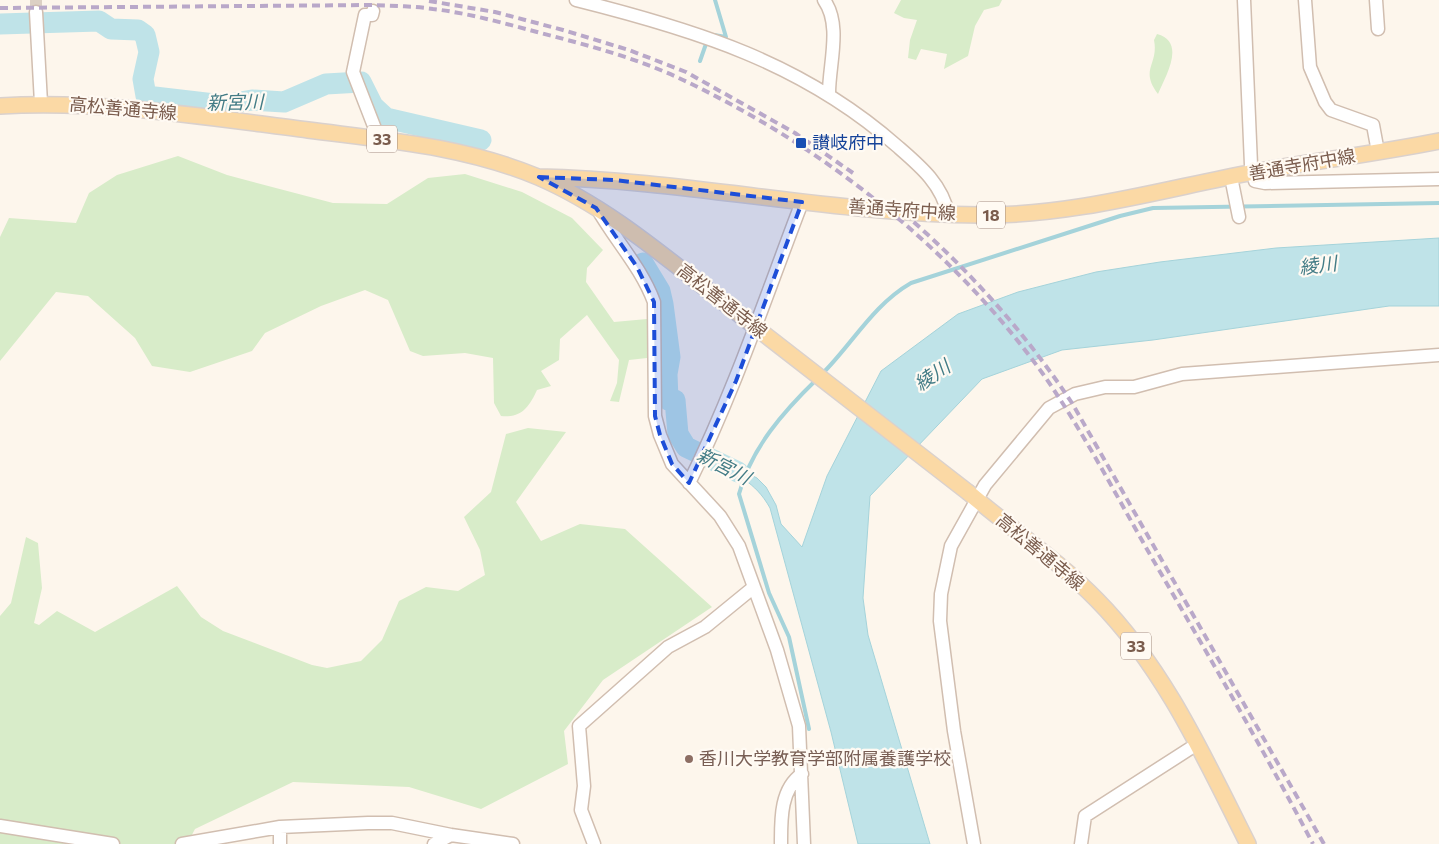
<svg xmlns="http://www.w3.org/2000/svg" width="1439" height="844" font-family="Commissioner,'Noto Sans JP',sans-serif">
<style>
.green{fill:#d8ecc9}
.water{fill:#bfe3e8;stroke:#a5d3da}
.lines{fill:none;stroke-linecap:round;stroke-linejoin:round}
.stream{stroke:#a5d3da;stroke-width:4}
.river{stroke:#bfe3e8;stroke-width:21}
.minor-tunnel{stroke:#dcd0c4;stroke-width:12;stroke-dasharray:12 6;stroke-linecap:butt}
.minor-casing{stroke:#d1beb0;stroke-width:15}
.major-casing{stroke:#dad1cd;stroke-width:18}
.minor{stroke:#fff;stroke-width:12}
.major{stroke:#fbd9a5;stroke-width:15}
.rail{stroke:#b9a8c9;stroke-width:4;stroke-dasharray:8 5;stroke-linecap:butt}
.major-bridge-casing{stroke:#dad1cd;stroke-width:18;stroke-linecap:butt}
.major-bridge{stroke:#fbd9a5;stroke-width:15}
.marked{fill:#1d4ed8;fill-opacity:0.2;stroke:#1d4ed8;stroke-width:4;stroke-dasharray:10 6;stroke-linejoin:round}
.transit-dot{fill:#1a4fb4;stroke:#fffaf3;stroke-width:2}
.education-dot{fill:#8d6e63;stroke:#fffaf3;stroke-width:2}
.labels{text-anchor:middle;stroke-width:4.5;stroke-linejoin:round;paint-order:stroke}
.shield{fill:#fffaf3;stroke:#a28b7f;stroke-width:1}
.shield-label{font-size:16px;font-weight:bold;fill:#7a5c4d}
.street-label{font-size:18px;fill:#7a5c4d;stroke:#fffaf3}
.transit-label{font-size:18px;fill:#164399;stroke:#fffaf3;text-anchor:start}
.education-label{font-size:18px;fill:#785e54;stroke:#fffaf3;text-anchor:start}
.water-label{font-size:19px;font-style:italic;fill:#437c86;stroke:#fffaf3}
</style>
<rect width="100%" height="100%" fill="#fdf6ec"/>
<!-- green -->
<path class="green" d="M901 0H1002L999 6 984 10 975 26 968 56 944 69 947 54 921 49 916 60 908 58 910 40 917 20 904 18 894 13Z
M1157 34C1187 42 1165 77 1158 94 1139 69 1159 65 1154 40Z
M178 156 227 175 333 203 387 204 428 178 465 174 522 192 572 218 603 250 587 268 586 282 614 322 647 319V358L629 360 619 402 610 401 617 383 619 360 587 315 560 339 559 360 541 371 551 386 537 390C529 407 522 418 501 416L494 403 493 358 465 353 423 356 410 351 388 300 365 290 321 306 265 333 252 351 190 372 152 366 135 338 88 296 56 292 0 361V237L9 218 76 223 89 193 117 175Z
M528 428 566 432 516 502 541 541 580 524 625 529 712 607 603 680 564 731 568 764 481 809 409 787 293 782 195 829 187 844H0V616L11 603 26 537 38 543 42 588 34 623 39 625 57 611 95 632 177 586 201 617 223 631 312 665 327 668 361 661 382 640 399 601 426 587 458 591 485 575 480 550 464 517 491 492 506 434Z"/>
<!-- water -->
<path class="water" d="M1439 238V306H1389L1153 340 1062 350 982 379 870 496 863 598 868 635 930 844H858L831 732 770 508C755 481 736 475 710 460L713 456 757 478 766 487 776 505 781 524 802 547 827 476 881 371 958 314 1018 292 1096 272 1160 262 1276 248Z"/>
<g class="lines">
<!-- stream -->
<path class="stream" d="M714 35 726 37 715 0
M700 61 707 41
M822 374C853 343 873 305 911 283L1120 216 1153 208 1439 203
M809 729 789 637 769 593 739 494C751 448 784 411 817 379"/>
<!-- river -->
<path class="river" d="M0 24 99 21 111 29 138 30 145 35 149 52 143 79 146 96 223 105 252 100 284 102 326 84 361 82 373 106 386 118 481 140
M643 263 660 291 663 304 670 357 667 374 668 400H675L678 434 686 447 738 472"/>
<!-- minor-tunnel -->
<path class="minor-tunnel" d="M36 0V12"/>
<!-- minor casing -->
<g class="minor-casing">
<path id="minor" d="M576 0C696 30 803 63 897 146 920 166 942 184 948 214
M824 0C842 25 829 64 829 93
M1244 0 1251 165 1255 181 1265 183 1439 179
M1305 0 1310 67 1325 102 1331 110 1373 125 1378 152
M1376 0 1378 29
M373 11 372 15H365L353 72 379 139
M36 12 41 103
M1231 177 1239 217
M597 208C615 240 641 267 654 302L655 416 660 435 672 464 720 516 739 546 777 650 799 726 804 844
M689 483C734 392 766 296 802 202
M0 826 113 844
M280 827V844
M182 844 280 827 368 823H392L451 835 513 844
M434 844 451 835
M594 844 581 810 584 786 579 726 668 647 705 627 754 587
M781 844C781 820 780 789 802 774
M974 844 954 731 940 621 941 594 951 546 985 485 1049 408 1075 394 1105 387H1134L1182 374 1439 355
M1081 844 1085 816 1197 744"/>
</g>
<!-- major casing -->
<g class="major-casing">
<path id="major" d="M0 106C103 100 205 117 308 130 385 140 464 146 538 177 606 206 665 257 723 302
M539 177C687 180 832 214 980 215 1073 216 1164 189 1254 172 1316 161 1378 153 1439 141
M969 493C1011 529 1058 560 1097 600 1165 669 1205 759 1248 844"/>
</g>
<!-- minor -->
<use href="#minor" class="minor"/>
<!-- major -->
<use href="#major" class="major"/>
<!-- rail -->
<path class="rail" d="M429 1 495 12 563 30 629 50 686 72 795 133 853 173
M0 8 372 5C392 6 413 6 433 9 468 13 503 23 537 32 587 45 637 58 683 80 823 146 952 248 1043 374 1083 431 1117 497 1152 558 1207 653 1262 747 1313 844
M894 205C963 263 1022 328 1072 403L1324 844"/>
<!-- major-bridge casing -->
<g class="major-bridge-casing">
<path id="major-bridge" d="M723 302 969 493"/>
</g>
<!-- major-bridge -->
<use href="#major-bridge" class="major-bridge"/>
</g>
<!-- marked area -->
<path class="marked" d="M539 177 614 180 802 202 736 381 689 483 672 464 660 435 655 416 654 302 637 267 596 208Z"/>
<!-- markers -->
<rect class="transit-dot" x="795" y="137" width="12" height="12" rx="2.5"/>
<circle class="education-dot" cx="689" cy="759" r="5"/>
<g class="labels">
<!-- shield labels -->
<g class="shield">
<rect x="367" y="125.5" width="30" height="27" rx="4"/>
<rect x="977" y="201.5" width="28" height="27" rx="4"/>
<rect x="1121" y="632.5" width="30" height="27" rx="4"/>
</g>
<g class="shield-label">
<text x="382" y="145">33</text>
<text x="991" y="221">18</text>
<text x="1136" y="652">33</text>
</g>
<!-- street labels -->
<g class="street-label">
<text transform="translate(123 109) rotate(5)" y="6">高松善通寺線</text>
<text transform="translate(1302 165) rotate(-10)" y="6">善通寺府中線</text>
<text transform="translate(902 210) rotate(4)" y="6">善通寺府中線</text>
<text transform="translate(722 301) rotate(38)" y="6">高松善通寺線</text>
<text transform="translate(1040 552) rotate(40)" y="6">高松善通寺線</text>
</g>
<!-- transit labels -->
<g class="transit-label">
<text x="812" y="149">讃岐府中</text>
</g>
<!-- education labels -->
<g class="education-label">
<text x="699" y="765">香川大学教育学部附属養護学校</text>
</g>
<!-- water labels -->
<g class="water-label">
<text transform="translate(235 102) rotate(-1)" y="7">新宮川</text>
<text transform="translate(1318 265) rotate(-7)" y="7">綾川</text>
<text transform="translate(932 375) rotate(-34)" y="7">綾川</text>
<text transform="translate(724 466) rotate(27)" y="7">新宮川</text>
</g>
</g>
</svg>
